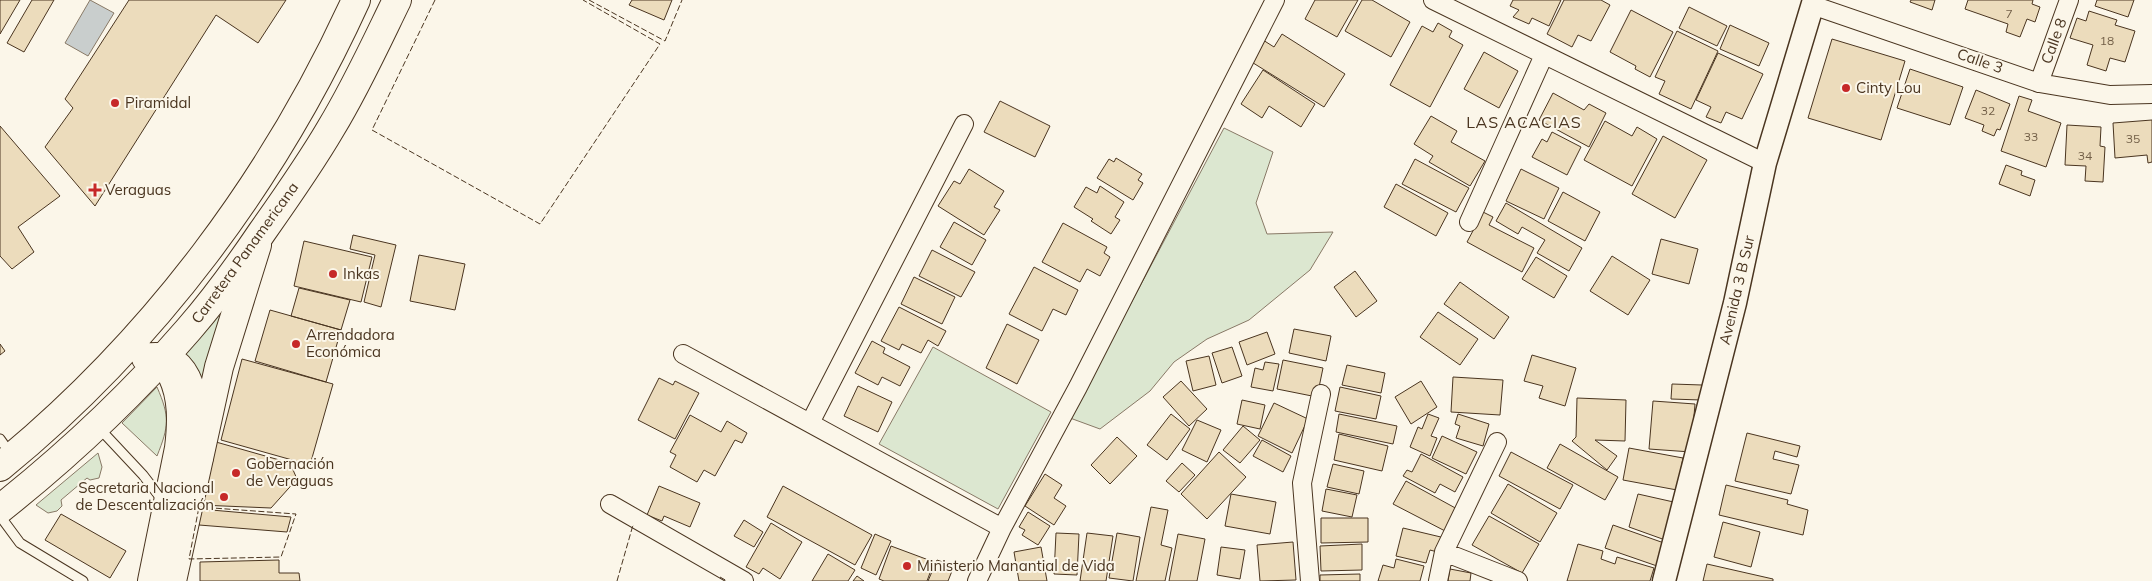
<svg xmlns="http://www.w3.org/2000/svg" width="2152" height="581" font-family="Mulish,sans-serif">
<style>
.green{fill:#dce7d0;stroke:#887966}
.water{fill:#c9cecd;stroke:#887966}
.building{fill:#ecdcbc;stroke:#4a3520}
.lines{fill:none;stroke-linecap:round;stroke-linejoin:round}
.service-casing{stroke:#4a3520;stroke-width:11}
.minor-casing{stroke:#4a3520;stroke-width:20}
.tertiary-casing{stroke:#4a3520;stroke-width:25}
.primary-casing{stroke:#4a3520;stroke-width:30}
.trunk-casing{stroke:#4a3520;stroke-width:30}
.service{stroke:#fbf6e9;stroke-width:9}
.minor{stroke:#fbf6e9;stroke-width:18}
.tertiary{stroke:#fbf6e9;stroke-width:22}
.primary{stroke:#fbf6e9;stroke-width:28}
.trunk{stroke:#fbf6e9;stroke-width:28}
.fence{stroke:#4a3520;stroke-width:1;stroke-dasharray:6 2.5;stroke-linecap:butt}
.poi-dot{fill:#c62828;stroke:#fbf6e9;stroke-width:2}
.labels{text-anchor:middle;stroke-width:4;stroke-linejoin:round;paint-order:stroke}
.number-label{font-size:12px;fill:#725f47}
.street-label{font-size:15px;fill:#4a3520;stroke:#fbf6e9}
.poi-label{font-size:15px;fill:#4a3520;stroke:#fbf6e9;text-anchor:start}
.neighbourhood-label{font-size:16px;letter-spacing:1px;fill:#4a3520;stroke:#fbf6e9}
</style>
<rect width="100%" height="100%" fill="#fbf6e9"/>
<!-- green -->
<path class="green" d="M1224 128 1273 152 1256 203 1267 234 1333 232 1310 270 1249 320 1207 339 1174 362 1150 391 1100 429 1070 418Z
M224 310 203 383 183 351Z
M933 347 1051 412 998 509 879 444Z
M157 387C170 417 169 426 157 456L122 423Z
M98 453 102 467 99 478 90 480 87 478 61 500 62 506 57 511 48 513 36 505Z"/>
<!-- water -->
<path class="water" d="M90 0 114 13 88 56 65 43Z"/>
<!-- building -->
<path class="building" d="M0 0H20L0 34Z
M32 0H54L24 52 7 43Z
M129 0H286L258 43 216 15 95 206 45 147 73 108 65 99Z
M632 0H672L664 20 629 5Z
M1315 0H1358L1337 37 1305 19Z
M1362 0H1372L1410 22 1391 57 1345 31Z
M1513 0H1561L1549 26 1532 18 1529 24 1513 17 1519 10 1510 6Z
M1564 0H1601L1610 5 1591 41 1578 35 1572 47 1547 34Z
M1911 0H1935L1932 10 1910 2Z
M1968 0H2033L2032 4 2040 7 2035 22 2027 19 2020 37 2006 32 2008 24 1965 9Z
M2097 0H2134L2128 17 2095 6Z
M1689 7 1727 26 1717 46 1679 28Z
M1631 10 1673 32 1650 77 1635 69 1636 66 1610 52Z
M2089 11 2117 20 2115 25 2135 31 2125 62 2110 58 2106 71 2087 65 2093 45 2070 38 2077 18 2086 21Z
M1438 23 1452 31 1449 37 1463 45 1430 107 1390 85 1422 26 1433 32Z
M1730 25 1769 43 1759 66 1720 49Z
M1677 31 1718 51 1691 109 1659 94 1665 81 1655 77Z
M1282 34 1345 74 1324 107 1250 61 1263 40 1274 47Z
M1832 39 1905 61 1881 140 1808 118Z
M1484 52 1518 71 1499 108 1464 89Z
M1718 53 1763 74 1742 119 1726 112 1721 123 1706 117 1711 107 1696 100Z
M1910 69 1963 87 1950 125 1897 108Z
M1263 70 1315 104 1301 127 1269 106 1262 118 1241 104Z
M1976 90 2010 104 2000 130 1997 129 1994 136 1982 131 1984 125 1965 118Z
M1553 93 1584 110 1589 104 1606 113 1589 147 1539 120Z
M2019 96 2032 100 2028 111 2061 123 2046 167 2001 151Z
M1000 101 1050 126 1035 157 984 132Z
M1431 116 1457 131 1451 142 1485 161 1470 186 1429 162 1433 156 1414 144Z
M2152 120V162L2148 163 2147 155 2115 158 2113 123Z
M1605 121 1632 136 1637 127 1657 139 1632 186 1584 160Z
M2067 125 2101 127 2100 146 2105 147 2103 182 2085 181 2086 166 2065 165Z
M0 126 60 196 18 227 34 252 12 269 0 256Z
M1552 132 1581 147 1567 175 1532 157 1542 139 1547 142Z
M1663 136 1707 160 1675 218 1632 194Z
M1116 158 1142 174 1138 180 1143 183 1133 200 1097 178 1109 159 1114 162Z
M1415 159 1469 188 1456 212 1402 184Z
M2006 165 2022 171 2021 175 2035 180 2030 196 1999 184Z
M969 169 1004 191 994 207 1000 210 984 235 938 206 954 181 960 184Z
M1521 169 1559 188 1544 219 1506 201Z
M1396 184 1448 213 1436 236 1384 207Z
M1100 186 1124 202 1115 217 1120 220 1111 234 1091 221 1093 219 1074 207 1086 187 1097 193Z
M1563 192 1600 212 1585 241 1548 221Z
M1506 203 1582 248 1569 271 1537 253 1545 240 1522 227 1518 234 1496 221Z
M1483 212 1493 217 1489 225 1534 248 1522 272 1467 242Z
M954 222 986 240 972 265 940 247Z
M1063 223 1107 247 1104 253 1110 257 1100 276 1087 269 1080 282 1042 262Z
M353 235 396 245 381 307 364 302 375 255 350 249Z
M1661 239 1698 249 1689 284 1652 274Z
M304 241 372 257 361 302 294 286Z
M932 250 975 272 961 297 919 276Z
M419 255 465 264 455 310 410 301Z
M1612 256 1650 280 1628 315 1590 291Z
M1536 257 1567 276 1554 298 1522 279Z
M1034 267 1078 290 1066 315 1053 309 1042 331 1009 314Z
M1355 271 1377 301 1356 317 1334 287Z
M914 277 955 297 942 324 901 304Z
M1460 282 1509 317 1494 339 1444 304Z
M299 288 350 300 341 330 291 316Z
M899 307 946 331 938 346 928 340 921 353 902 344 899 350 881 341Z
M270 310 341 330 326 382 255 361Z
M1438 312 1478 339 1460 365 1420 337Z
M1007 324 1039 340 1017 384 986 368Z
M1294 329 1331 336 1326 361 1289 353Z
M1267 332 1275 354 1247 365 1239 342Z
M872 341 885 348 883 353 910 367 900 386 882 377 878 385 855 373Z
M0 344 5 351 0 355Z
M1232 347 1242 376 1222 383 1212 353Z
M1532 355 1576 368 1565 406 1539 398 1543 386 1524 381Z
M1209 356 1216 385 1193 391 1186 361Z
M242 359 333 384 310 465 221 440Z
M1283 360 1323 368 1317 397 1277 389Z
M1265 362 1279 364 1273 391 1251 387 1255 368 1263 370Z
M1347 365 1385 373 1381 393 1342 385Z
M1453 377 1503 380 1500 415 1451 412Z
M659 378 673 385 675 381 699 393 675 439 638 420Z
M1181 381 1207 409 1189 426 1163 397Z
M1421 381 1437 407 1411 424 1395 397Z
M1672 384 1702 385 1701 400 1671 399Z
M858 386 892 402 878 432 844 416Z
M1340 387 1381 396 1376 419 1335 411Z
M1577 398 1626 400 1625 441 1595 440 1617 456 1607 470 1572 441 1576 437Z
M1242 400 1265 405 1260 429 1237 424Z
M1653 401 1695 404 1691 452 1649 449Z
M1274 403 1308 419 1292 453 1258 436Z
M1171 414 1190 429 1167 460 1147 445Z
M1339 414 1397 426 1393 444 1336 432Z
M1428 414 1439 418 1431 436 1437 438 1430 456 1410 447 1418 427 1422 429Z
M1458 414 1489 424 1483 446 1456 438 1460 426 1455 424Z
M690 415 721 432 727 421 747 433 742 443 735 440 715 476 704 470 697 482 670 467 676 455 670 452Z
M1197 420 1221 430 1207 462 1182 450Z
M1243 426 1260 440 1240 463 1223 450Z
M1747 433 1800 446 1797 457 1775 451 1773 459 1799 465 1791 494 1735 481Z
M1339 434 1388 446 1382 471 1334 460Z
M1442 436 1477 452 1466 474 1432 458Z
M1117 437 1137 456 1110 484 1091 465Z
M1262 440 1291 456 1283 472 1253 456Z
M216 442 290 463 297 479 271 508 200 505Z
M1560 444 1618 477 1605 500 1547 468Z
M1629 448 1683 458 1677 490 1623 480Z
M1219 452 1246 477 1207 519 1181 494Z
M1511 452 1573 485 1560 509 1499 476Z
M1421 454 1463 477 1455 492 1440 484 1435 493 1403 476 1407 470 1412 472Z
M1182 463 1195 475 1179 492 1166 481Z
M1333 464 1364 471 1359 494 1327 487Z
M1045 474 1062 485 1054 498 1066 506 1054 525 1025 506Z
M1406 481 1459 510 1447 532 1393 504Z
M1508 484 1557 513 1540 542 1491 513Z
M1726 485 1788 500 1787 504 1808 510 1803 535 1719 515Z
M659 486 700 503 690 527 664 516 662 521 647 515Z
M783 486 872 535 855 565 767 517Z
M1326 489 1357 495 1352 517 1322 511Z
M1231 494 1276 502 1270 534 1225 526Z
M1638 494 1678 503 1668 541 1629 527Z
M1151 507 1168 510 1161 545 1172 548 1165 581H1136Z
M200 509 291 517 287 532 199 525Z
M1028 512 1050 526 1038 545 1022 535 1025 530 1019 527Z
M61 514 126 551 110 578 45 540Z
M1489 516 1539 544 1522 573 1472 545Z
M1321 518H1368V542L1321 543Z
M744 520 763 532 754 547 734 536Z
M1723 522 1760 532 1751 567 1714 557Z
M771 523 802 542 780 579 763 568 759 574 746 567Z
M1613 525 1664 543 1657 566 1605 548Z
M1403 528 1445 538 1441 553 1430 550 1426 563 1396 556Z
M1056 533 1079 534 1077 575 1054 574Z
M1087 533 1113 536 1106 581H1080Z
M1117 533 1140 537 1133 581 1109 578Z
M875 534 891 541 876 575 861 568Z
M1178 534 1205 539 1197 581H1169Z
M1293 542 1296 580 1260 581 1257 545Z
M1362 544V570L1321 571 1320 546Z
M1578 544 1603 551 1601 559 1615 564 1617 557 1654 568 1650 581H1567Z
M891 546 934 562 927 581H884L879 579Z
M1041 547 1047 581H1019L1014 552Z
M1221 547 1245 550 1240 579 1217 575Z
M828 554 855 570 848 581H812Z
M1396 559 1424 566 1420 581H1378L1383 565 1394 568Z
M279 560V573H299L300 581H200V562Z
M937 560 954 566 948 581H928Z
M1707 564 1773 579V581H1703Z
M1450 569 1471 573 1470 581H1448Z
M1360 574V581H1320V575Z
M857 576 864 581H853Z"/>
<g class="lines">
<!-- service casing -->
<g class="service-casing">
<path id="service" d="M99 428 143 475 163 501
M0 439 10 453
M0 516 20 543 83 581"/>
</g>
<!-- minor casing -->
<g class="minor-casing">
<path id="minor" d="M1433 0 1765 163
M1812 5 2039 83 2110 95 2152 94
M2039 83 2069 0
M1469 222 1544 55
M683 354 1002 528
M810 423 964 124
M610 504 744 581
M1444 552 1518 581
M977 581 1002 528 1078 387 1275 0
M1310 581 1302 483 1321 394
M1438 581 1444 552 1497 442"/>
</g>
<!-- tertiary casing -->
<g class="tertiary-casing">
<path id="tertiary" d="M1664 581 1735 303 1765 163 1814 0"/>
</g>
<!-- primary casing -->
<g class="primary-casing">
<path id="primary" d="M152 581 179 448C182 423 183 398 172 375
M172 581 219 367 257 245"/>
</g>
<!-- trunk casing -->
<g class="trunk-casing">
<path id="trunk" d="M146 358C198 347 197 424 199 457
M0 467C154 341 274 180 356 0
M0 509C68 455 132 395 189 329 216 298 239 266 262 232 286 198 310 164 331 128 356 87 376 43 397 0"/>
</g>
<!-- service -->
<use href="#service" class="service"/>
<!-- minor -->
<use href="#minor" class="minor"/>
<!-- tertiary -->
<use href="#tertiary" class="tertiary"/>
<!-- primary -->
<use href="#primary" class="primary"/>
<!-- trunk -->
<use href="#trunk" class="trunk"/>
<!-- fence -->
<path class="fence" d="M435 0 372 130 540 224 660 44 583 0
M589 0 665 41 682 0
M199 507 296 514 281 557 189 559Z
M720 577 727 581
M617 581 633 525 634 526"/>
</g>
<!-- markers -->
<g class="poi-dot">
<circle cx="1846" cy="88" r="5"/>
<circle cx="115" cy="103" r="5"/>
<path d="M92.5 182.5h5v5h5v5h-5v5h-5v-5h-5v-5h5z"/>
<circle cx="333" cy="274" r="5"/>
<circle cx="296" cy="344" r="5"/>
<circle cx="236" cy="473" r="5"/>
<circle cx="224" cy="497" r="5"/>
<circle cx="907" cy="566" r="5"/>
</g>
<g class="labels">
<!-- number labels -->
<g class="number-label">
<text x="2009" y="18">7</text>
<text x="2107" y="45">18</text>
<text x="1988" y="115">32</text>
<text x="2031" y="141">33</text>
<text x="2133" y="143">35</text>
<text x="2085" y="160">34</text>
</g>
<!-- street labels -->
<g class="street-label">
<text transform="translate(2054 41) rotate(-70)" y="5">Calle 8</text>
<text transform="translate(1980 61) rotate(19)" y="5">Calle 3</text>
<text transform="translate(245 253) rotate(-54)" y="5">Carretera Panamericana</text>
<text transform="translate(1737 290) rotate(-77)" y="5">Avenida 3 B Sur</text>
</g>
<!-- poi labels -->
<g class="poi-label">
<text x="1856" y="93">Cinty Lou</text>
<text x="125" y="108">Piramidal</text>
<text x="105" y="195">Veraguas</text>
<text x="343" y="279">Inkas</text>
<text x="306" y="340">Arrendadora<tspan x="306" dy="17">Económica</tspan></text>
<text x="246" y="469">Gobernación<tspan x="246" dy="17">de Veraguas</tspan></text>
<text x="214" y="493" text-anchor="end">Secretaria Nacional<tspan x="214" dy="17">de Descentalización</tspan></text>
<text x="917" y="571">Ministerio Manantial de Vida</text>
</g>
<!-- neighbourhood labels -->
<g class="neighbourhood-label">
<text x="1524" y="128">LAS ACACIAS</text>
</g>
</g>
</svg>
